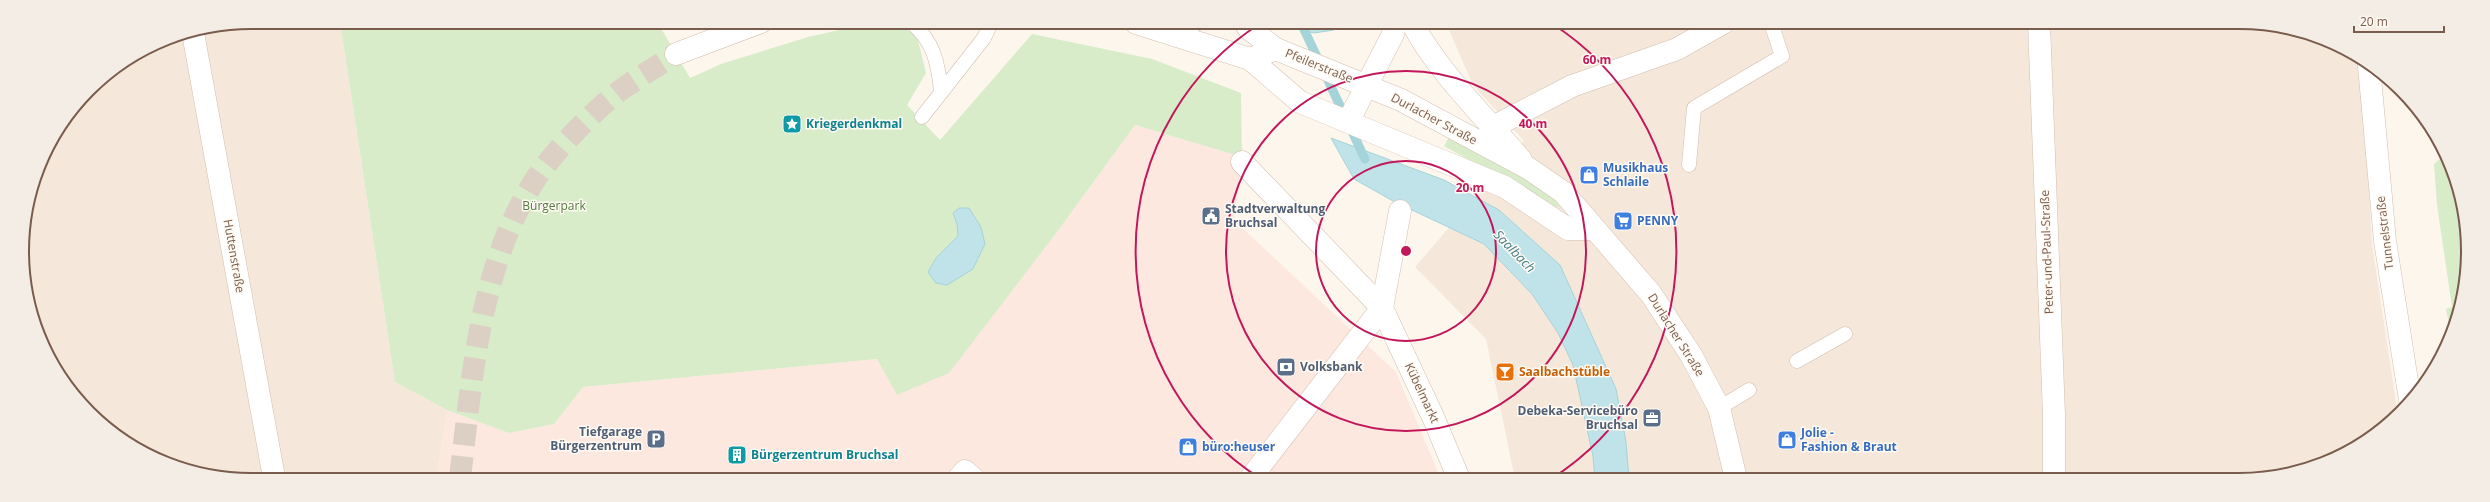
<svg xmlns="http://www.w3.org/2000/svg" width="2490" height="502" font-family="'Open Sans',sans-serif">
<style>
.residential{fill:#f5e8da}
.commercial{fill:#fde8e0}
.green{fill:#d8ecc9}
.water{fill:#bfe3e8;stroke:#a5d3da}
.lines{fill:none;stroke-linecap:round;stroke-linejoin:round}
.stream{stroke:#a5d3da;stroke-width:9}
.secondary-tunnel{stroke:#dcd0c4;stroke-width:22;stroke-dasharray:22 11;stroke-linecap:butt}
.lane-casing{stroke:#d1beb0;stroke-width:15}
.street-casing{stroke:#d1beb0;stroke-width:23}
.secondary-casing{stroke:#d6c0b0;stroke-width:23}
.lane{stroke:#fff;stroke-width:14}
.street{stroke:#fff;stroke-width:22}
.secondary{stroke:#fff;stroke-width:22}
.ring{fill:none;stroke:#c2185b;stroke-width:2}
.labels{text-anchor:middle;stroke-width:3;stroke-linejoin:round;paint-order:stroke}
.street-label{font-size:12px;fill:#7a5c4d;stroke:#fffaf3}
.culture-label{font-size:12px;font-weight:bold;fill:#0d838f;stroke:#fffaf3;text-anchor:start}
.shop-label{font-size:12px;font-weight:bold;fill:#366cbe;stroke:#fffaf3;text-anchor:start}
.park-label{font-size:12px;fill:#537a41;stroke:#fffaf3}
.service-label{font-size:12px;font-weight:bold;fill:#4e5e75;stroke:#fffaf3;text-anchor:start}
.food-label{font-size:12px;font-weight:bold;fill:#c56008;stroke:#fffaf3;text-anchor:start}
.water-label{font-size:13px;font-style:italic;fill:#437c86;stroke:#fffaf3}
.rim{fill:none;stroke:#7a5c4d;stroke-width:2}
.centre{fill:#c2185b;stroke:#fffaf3;stroke-width:2}
.ring-label{font-size:12px;text-anchor:middle;font-weight:bold;fill:#c2185b;stroke:#fffaf3;stroke-width:3;stroke-linejoin:round;paint-order:stroke}
</style>
<rect width="100%" height="100%" fill="#fdf6ec"/>
<!-- residential -->
<path class="residential" d="M251 22H340L395 382 447 410 437 478H221L137 449 79 402 34 324 22 236 40 163 89 89 164 39Z
M1446 23 2269 24 2353 53 2362 60 2372 244 2398 415 2327 462 2254 479H1515L1486 339 1415 267 1524 141 1473 85Z"/>
<!-- commercial -->
<path class="commercial" d="M1135 125 1242 157 1234 220 1396 372 1441 479 437 478 447 410 509 433 554 424 583 387 877 359 948 373 1057 232Z"/>
<!-- green -->
<path class="green" d="M340 22H680L662 30 690 78 721 64 808 37 870 23H896L917 36 926 73 907 105 940 140 1032 34 1152 59 1241 93 1242 157 1135 125 1057 232 949 373 897 395 877 359 583 387 554 424 509 433 447 410 395 382Z
M1450 135 1533 184 1560 204 1556 208 1444 146Z
M2443 156 2460 192 2466 281 2451 332 2446 309 2452 307 2437 205 2434 164Z"/>
<!-- water -->
<path class="water" d="M1275 23H1331L1334 30 1314 33Z
M1331 138 1444 180 1499 210 1560 265 1616 389 1626 442 1629 479H1595L1593 456 1573 365 1558 333 1532 294 1484 244 1393 201 1354 179Z
M959 208H969L981 227 985 244 973 269 947 285 936 283 928 272 936 258 958 236 957 224 953 213Z"/>
<g class="lines">
<!-- stream -->
<path class="stream" d="M1301 23 1365 159"/>
<!-- secondary-tunnel -->
<path class="secondary-tunnel" d="M460 478C472 379 479 267 535 180 552 153 599 105 625 87 642 75 659 65 676 54"/>
<!-- lane casing -->
<g class="lane-casing">
<path id="lane" d="M912 23C934 42 938 63 941 91
M1174 35 1198 23
M922 117 984 38 991 23
M1689 165 1694 108 1782 56 1771 23
M1797 361 1845 334
M1719 408 1749 390"/>
</g>
<!-- street casing -->
<g class="street-casing">
<path id="street" d="M1245 23 1249 29 1276 49
M2039 24 2054 415V479
M193 33 273 472 271 478
M2369 66 2385 241 2410 400
M1493 127 1572 86 1677 49 1723 23
M1242 162 1382 308 1434 419 1459 479
M958 479 965 471 974 479
M1250 479 1382 308 1400 211"/>
</g>
<!-- secondary casing -->
<g class="secondary-casing">
<path id="secondary" d="M1136 23 1250 59 1300 102 1505 187 1568 229H1593
M1412 23C1440 75 1484 115 1521 160
M676 54 761 22
M1250 59 1276 49 1401 100 1528 168 1563 192 1651 294 1691 355 1719 408 1736 479
M1348 122 1393 34 1395 23"/>
</g>
<!-- lane -->
<use href="#lane" class="lane"/>
<!-- street -->
<use href="#street" class="street"/>
<!-- secondary -->
<use href="#secondary" class="secondary"/>
</g>
<!-- distance rings -->
<g class="ring">
<circle cx="1406" cy="251" r="90"/>
<circle cx="1406" cy="251" r="180"/>
<path d="M1261 479A270 270 0 0 1 1261 23M1551 23A270 270 0 0 1 1551 479"/>
</g>
<!-- icons -->
<defs>
<g id="sight-square" transform="scale(1)"><rect x="-9" y="-9" width="18" height="18" rx="4" fill="#0f9aa8" stroke="#fffaf3"/><path d="M0-6L1.8-2.2L6-1.7L2.9 1.2L3.7 5.4L0 3.3L-3.7 5.4L-2.9 1.2L-6-1.7L-1.8-2.2Z" fill="#fff"/></g>
<g id="shop-square" transform="scale(1)"><rect x="-9" y="-9" width="18" height="18" rx="4" fill="#3f7fe0" stroke="#fffaf3"/><path d="M-5-2.5h2.3a2.7 3.5 0 0 1 5.4 0H5L5.5 6h-11ZM-1.5-2.5h3a1.5 2.3 0 0 0-3 0Z" fill="#fff"/></g>
<g id="civic-square" transform="scale(1)"><rect x="-9" y="-9" width="18" height="18" rx="4" fill="#5c6f8a" stroke="#fffaf3"/><path d="M-.6-6.5H3V-4.5H.6V-3L4-1V1h2V6H-6V1h2V-1L-.6-3ZM-1.2 2.5V6h2.4V2.5Z" fill="#fff"/></g>
<g id="supermarket-square" transform="scale(1)"><rect x="-9" y="-9" width="18" height="18" rx="4" fill="#3f7fe0" stroke="#fffaf3"/><path d="M-6-5.5h2.5l.6 2H6L4.5 2H-2.5L-4.4-4H-6ZM-1.5 3.2a1.3 1.3 0 1 0 .1 0ZM3 3.2a1.3 1.3 0 1 0 .1 0Z" fill="#fff"/></g>
<g id="bank-square" transform="scale(1)"><rect x="-9" y="-9" width="18" height="18" rx="4" fill="#5c6f8a" stroke="#fffaf3"/><path d="M-6-4H6V4H-6ZM0-2.3a2.3 2.3 0 1 0 0 4.6a2.3 2.3 0 1 0 0-4.6Z" fill="#fff"/></g>
<g id="bar-square" transform="scale(1)"><rect x="-9" y="-9" width="18" height="18" rx="4" fill="#e8710a" stroke="#fffaf3"/><path d="M-6-5H6L.8 .8V4.5H3.5V6h-7V4.5H-.8V.8Z" fill="#fff"/></g>
<g id="office-square" transform="scale(1)"><rect x="-9" y="-9" width="18" height="18" rx="4" fill="#5c6f8a" stroke="#fffaf3"/><path d="M-6-3h4V-5.5h4V-3h4V5H-6ZM-1-4.5V-3h2v-1.5ZM-6 0V1H6V0Z" fill="#fff"/></g>
<g id="parking-square" transform="scale(1)"><rect x="-9" y="-9" width="18" height="18" rx="4" fill="#5c6f8a" stroke="#fffaf3"/><path d="M-3.5-5.5H1a3.5 3.5 0 0 1 0 7H-1V5.5H-3.5ZM-1-3.4V-.6H.8a1.4 1.4 0 0 0 0-2.8Z" fill="#fff"/></g>
<g id="building-square" transform="scale(1)"><rect x="-9" y="-9" width="18" height="18" rx="4" fill="#0f9aa8" stroke="#fffaf3"/><path d="M-4-6H4V6H1V3H-1V6H-4ZM-2.5-4.3h1.7v1.8h-1.7ZM.8-4.3h1.7v1.8H.8ZM-2.5-1h1.7V.8h-1.7ZM.8-1h1.7V.8H.8Z" fill="#fff"/></g>
</defs>
<g fill-rule="evenodd">
<use href="#sight-square" x="792" y="124"/>
<use href="#shop-square" x="1589" y="175"/>
<use href="#civic-square" x="1211" y="216"/>
<use href="#supermarket-square" x="1623" y="221"/>
<use href="#bank-square" x="1286" y="367"/>
<use href="#bar-square" x="1505" y="372"/>
<use href="#office-square" x="1652" y="418"/>
<use href="#parking-square" x="656" y="439"/>
<use href="#shop-square" x="1787" y="440"/>
<use href="#shop-square" x="1188" y="447"/>
<use href="#building-square" x="737" y="455"/>
</g>
<g class="labels">
<!-- street labels -->
<g class="street-label">
<text transform="translate(1319 66) rotate(22)" y="4">Pfeilerstraße</text>
<text transform="translate(1434 119) rotate(28)" y="4">Durlacher Straße</text>
<text transform="translate(2385 233) rotate(-97)" y="4">Tunnelstraße</text>
<text transform="translate(2047 252) rotate(-92)" y="4">Peter-und-Paul-Straße</text>
<text transform="translate(234 256) rotate(80)" y="4">Huttenstraße</text>
<text transform="translate(1676 335) rotate(58)" y="4">Durlacher Straße</text>
<text transform="translate(1422 393) rotate(65)" y="4">Kübelmarkt</text>
</g>
<!-- culture labels -->
<g class="culture-label">
<text x="806" y="128">Kriegerdenkmal</text>
<text x="751" y="459">Bürgerzentrum Bruchsal</text>
</g>
<!-- shop labels -->
<g class="shop-label">
<text x="1603" y="172">Musikhaus<tspan x="1603" dy="14">Schlaile</tspan></text>
<text x="1637" y="225">PENNY</text>
<text x="1801" y="437">Jolie -<tspan x="1801" dy="14">Fashion &amp; Braut</tspan></text>
<text x="1202" y="451">büro:heuser</text>
</g>
<!-- park labels -->
<g class="park-label">
<text x="554" y="210">Bürgerpark</text>
</g>
<!-- service labels -->
<g class="service-label">
<text x="1225" y="213">Stadtverwaltung<tspan x="1225" dy="14">Bruchsal</tspan></text>
<text x="1300" y="371">Volksbank</text>
<text x="1638" y="415" text-anchor="end">Debeka-Servicebüro<tspan x="1638" dy="14">Bruchsal</tspan></text>
<text x="642" y="436" text-anchor="end">Tiefgarage<tspan x="642" dy="14">Bürgerzentrum</tspan></text>
</g>
<!-- food labels -->
<g class="food-label">
<text x="1519" y="376">Saalbachstüble</text>
</g>
<!-- water labels -->
<g class="water-label">
<text transform="translate(1515 251) rotate(46)" y="5">Saalbach</text>
</g>
</g>
<!-- crop -->
<path d="M0 0H2490V502H0ZM251 29H2239A222 222 0 0 1 2461 251V251A222 222 0 0 1 2239 473H251A222 222 0 0 1 29 251V251A222 222 0 0 1 251 29Z" fill="#f4ede6" fill-rule="evenodd"/>
<path class="rim" d="M251 29H2239A222 222 0 0 1 2461 251V251A222 222 0 0 1 2239 473H251A222 222 0 0 1 29 251V251A222 222 0 0 1 251 29Z"/>
<circle cx="1406" cy="251" r="6" class="centre"/>
<g class="ring-label">
<text x="1597" y="64">60 m</text>
<text x="1533" y="128">40 m</text>
<text x="1470" y="192">20 m</text>
</g>
<!-- scale -->
<path d="M2354 26v6h90v-6" fill="none" stroke="#7a5c4d" stroke-width="2"/>
<text x="2360" y="26" font-size="12" fill="#7a5c4d" stroke="#fffaf3" stroke-width="3" paint-order="stroke">20 m</text>
</svg>
